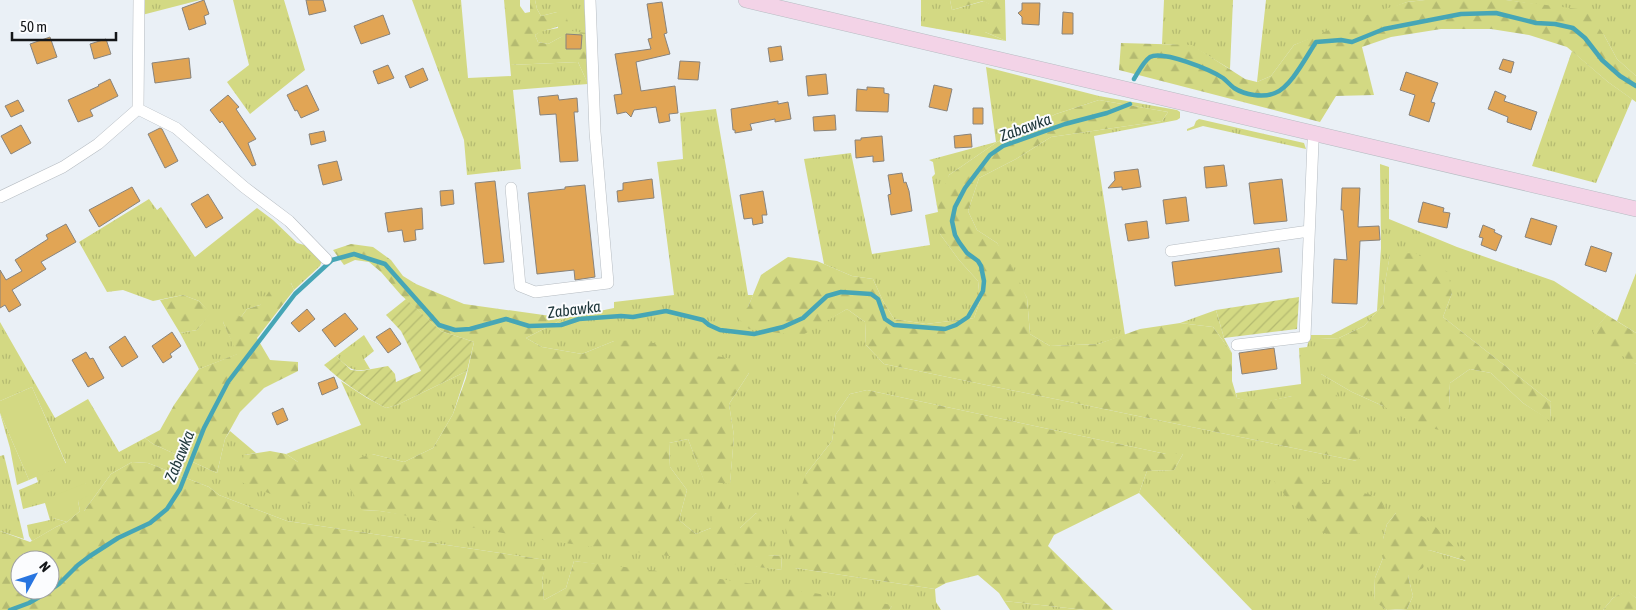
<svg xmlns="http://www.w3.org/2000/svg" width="1636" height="610" font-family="'Asap Condensed',sans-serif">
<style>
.grass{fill:url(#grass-tufts);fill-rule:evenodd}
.forest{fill:url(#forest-firs);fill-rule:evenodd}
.park{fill:#d3d983}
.garden{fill:url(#garden-furrows)}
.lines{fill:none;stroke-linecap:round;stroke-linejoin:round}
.stream{stroke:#46a6b6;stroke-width:4.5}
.building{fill:#e1a555;stroke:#88837c}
.minor-casing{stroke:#b6bcc2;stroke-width:12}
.secondary-casing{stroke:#b6bcc2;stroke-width:16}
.minor{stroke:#fff;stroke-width:11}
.secondary{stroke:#f3d3e7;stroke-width:15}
.labels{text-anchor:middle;stroke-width:4;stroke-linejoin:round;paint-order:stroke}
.water-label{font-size:16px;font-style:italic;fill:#20383c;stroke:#fbfcfe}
</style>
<defs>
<pattern id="grass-tufts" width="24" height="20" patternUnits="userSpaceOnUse" patternTransform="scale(1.25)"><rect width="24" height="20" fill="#d3d983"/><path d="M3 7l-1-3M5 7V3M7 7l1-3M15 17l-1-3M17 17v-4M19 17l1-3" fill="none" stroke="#b4ba71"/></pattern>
<pattern id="forest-firs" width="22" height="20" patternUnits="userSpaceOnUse" patternTransform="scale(1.25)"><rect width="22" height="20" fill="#d3d983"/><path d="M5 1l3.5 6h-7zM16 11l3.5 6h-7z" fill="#b4ba71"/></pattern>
<pattern id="garden-furrows" width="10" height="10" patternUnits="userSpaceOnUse" patternTransform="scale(1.25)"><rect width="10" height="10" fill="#d3d983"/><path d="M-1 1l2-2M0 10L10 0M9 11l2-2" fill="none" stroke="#b4ba71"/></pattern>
</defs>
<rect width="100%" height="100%" fill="#eaf0f6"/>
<!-- grass -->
<path class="grass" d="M141 0H200L142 15Z
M233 0H284L305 70 250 114 227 82 249 65Z
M412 0H461L468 78 511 76 510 65 578 62 588 84 513 90 521 169 467 175 464 140Z
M535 0H584L586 33 561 37 548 44 538 42 535 35 541 31 558 28 557 12 541 16 537 9Z
M921 0H950L952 10 984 1 992 5 985 32 1006 41 921 26Z
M1164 0H1233L1230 69 1192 46 1162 44Z
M1266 0H1425L1407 2 1294 45 1271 76 1257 82Z
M1506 0H1636V76L1617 59 1604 35 1533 4Z
M1572 51 1608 82 1632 99 1596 183 1532 166Z
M986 67 1099 96 1177 110 1180 112V118L1177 120 1094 136 1125 335 1098 344 1050 346 1030 334 1027 298 997 243 977 230 968 211 979 178 1016 159 1051 137 1162 121 1168 112 1099 100 1056 114 997 142 949 175 940 234 959 260 978 281 980 301 974 318 926 324 894 319 883 301 873 279 852 276 824 264 804 159 851 153 872 254 930 245 925 215 938 212 932 177 935 174 933 162 929 160 996 142Z
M716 109 748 295H753L748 307 827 320 847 309 865 322 866 345 884 364 1357 461 1292 396 1257 404 1237 398 1236 393 1301 384 1299 348 1307 347 1310 335H1331L1377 311 1381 248 1380 164 1389 167V219L1457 247 1554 281 1607 315 1594 331 1636 364V598L1627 591 1613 598 1603 610H1395L1407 609 1413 596 1408 576 1429 550 1466 561 1396 513 1387 524 1383 539V558L1375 578 1374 600 1387 610H1252L1139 493 1147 471 1174 470 1183 454H1166L867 390 850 394 836 414 832 441 806 474 795 568 935 589 936 602 941 610H889L892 606 574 561 566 588 544 600 542 580 546 560 287 521 219 495 209 487 148 463 132 462 111 474 84 511H80L78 501 86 483 53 518 67 522 56 527 32 541 29 536 27 525 50 520 45 503 23 509 19 490 38 482 36 476 66 463 32 387 0 401V322L55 418 88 399 119 452 145 438 153 444 217 473 225 439 230 431 256 453 244 455 298 462 286 454 361 425 341 381 367 398 386 408 397 405 467 371 453 414 433 448 404 462 372 454 362 510 380 511 782 570 781 556 768 555 756 513 740 528H711L696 534 679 520 687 490 670 467 669 443 688 439 704 480 730 483 734 436 729 404 749 373 614 341 582 354 542 347 526 338 565 318 614 308V302L674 295 657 162 683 159 680 113ZM1390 255 1452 293 1443 317 1551 402 1550 420 1523 403 1491 373 1470 369 1450 383 1449 406H1383L1352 392 1321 374 1320 339 1339 338 1364 326 1383 305 1385 283Z
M1199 119 1304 143 1306 149 1203 126 1187 131V129L1194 126 1196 121Z
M149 199 157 210 161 207 195 257 257 208 273 220 297 243 308 246 322 261 320 266 294 290 291 283 260 305 247 309 241 317 223 322 238 354 199 369 180 333 197 330 210 313 199 301 183 295 153 301 123 290 107 292 79 242Z
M1636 273V333L1617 321Z
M1216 310 1224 338 1232 353 1213 327 1180 323Z
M364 335 374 351 364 359 370 369C352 373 349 368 336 356Z
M0 413 29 480 17 485 10 448Z
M4 455 24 539 0 531V456Z
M1004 601 1085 610H1010Z"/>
<!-- forest -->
<path class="forest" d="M504 0H520V6L525 13 530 12V0H535L537 9 541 16 557 12 565 13 568 22C557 29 544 29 535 35L538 42 548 44 572 31 586 33 588 84 578 62 510 65Z
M950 0H1005L1006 41 985 32 983 18 991 5 983 1 952 10Z
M1425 0H1506L1586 10 1604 35 1617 59 1636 76V102L1608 82 1567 47 1529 35 1491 29H1441L1391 37 1362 47 1374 95 1336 96 1320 122 1119 70 1121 43 1192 45 1245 79 1257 82 1271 76 1294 45 1357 18 1407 2Z
M1099 100 1168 112 1162 121 1051 137 1016 159 979 178 968 211 977 230 997 243 1011 263 1027 298 1030 334 1050 346 1098 344 1140 329 1180 323 1213 327 1232 353V381L1237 398 1257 403 1292 396 1314 382 1336 394 1358 430 1364 453 1357 461 884 364 866 345 865 322 847 309 801 336 749 329 738 318 748 307 761 275 788 257 817 261 852 276 873 279 883 301 894 319 926 324 974 318 980 301 978 281 959 260 940 234 938 203 949 175 997 142 1056 114Z
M351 244 373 247 391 260 403 276 416 284 464 304 565 318 526 338 542 347 582 354 614 341 639 340 746 362 749 373 729 404 734 436 730 484 704 481 688 439 669 443 670 467 687 490 679 520 696 534 711 528 712 505 728 497 726 527 740 528 756 513 771 534 768 555 781 556 782 570 548 541 380 511 362 510 349 487 350 461 372 454 404 462 433 448 453 414 466 378 474 342 441 331 401 295 381 272 369 262 355 260 344 265 333 250Z
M1415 253 1448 272 1452 293 1443 317 1551 402 1550 421 1523 403 1491 373 1470 369 1450 383 1449 406 1439 430 1413 423 1383 406 1352 392 1321 374 1317 362 1320 339 1339 338 1364 326 1383 305 1385 283 1390 254Z
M291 283 294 290 257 338 270 360 298 362V371L264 388 240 412 225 439 217 473 153 444 145 438 160 430 174 405 199 369 237 354 223 322 230 311 241 317 247 309 260 305 272 287Z
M183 295 199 301 211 313 197 330 180 333 160 300Z
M1607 315 1636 333V364L1597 341 1593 331Z
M867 390 1166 454H1183L1174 470 1147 471 1139 493 1054 535 1048 546 1113 610H1085L1004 601 999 593 978 575 946 583 935 589 795 568 786 529 806 474 832 441 836 414 850 394Z
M270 451 286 454 298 462 326 460 331 480V507L283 499 236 480 244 455Z
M132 462 148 463 209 487 219 495 287 521 547 560 542 580 544 600 566 588 574 561 700 576 893 605 889 610H0V531L30 542 56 527 67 522 80 511H84L111 474ZM20 560H50V590H20Z
M1288 472 1382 498 1385 509 1367 531 1345 538 1324 533 1290 502 1274 481Z
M1412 509 1434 525 1467 561 1429 550 1423 568 1408 576 1413 596 1407 609 1387 610 1374 601 1375 578 1383 558V539L1387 524 1396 513Z
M1627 590 1636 598V610H1603L1613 598Z"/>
<!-- park -->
<path class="park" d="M32 387 66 464 29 480 0 413V401Z
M86 483 91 494 78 501 80 511 67 522 53 518 48 504 51 497Z"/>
<!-- garden -->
<path class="garden" d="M1299 297 1297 329 1224 338 1216 310Z
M406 299 441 331 474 342 467 371 397 405 386 408C363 396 343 383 324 365L336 356 351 370 361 371 388 366 395 374 396 382 421 371 401 331 386 315Z"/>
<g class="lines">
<!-- stream -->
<path class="stream" d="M1134 79C1139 71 1143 62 1150 57 1163 50 1211 70 1223 78 1227 81 1230 85 1234 88 1245 95 1263 98 1275 93 1291 87 1306 57 1316 42L1341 40 1352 42 1384 29 1461 14 1496 13 1536 23 1555 24 1573 28 1585 38 1602 60 1620 76 1636 86
M10 610 29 603 46 593 59 584 78 565 90 556 118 538 150 523 167 509 180 489 204 428 228 382 295 294 332 260 354 254 385 264 439 325 455 330 470 329 506 319 529 326 561 325 579 319 621 316 633 317 666 311 703 320 709 325 720 330 754 334 783 327 803 318 827 296 841 292 871 294 878 299 885 319 894 325 945 329 956 325 968 317 983 291 984 281 981 266 978 261 967 253 959 242 955 235 952 221 955 207 965 188 990 155 1003 146 1065 124 1107 113 1130 104"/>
</g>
<!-- building -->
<path class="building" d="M204 0 209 14 204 16 206 24 189 30 182 8Z
M306 0H323L326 11 309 15Z
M662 2 667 33 664 34 670 54 636 62 641 91 675 86 678 113 669 114 670 121 659 123 656 107 634 110 631 117 626 112 617 114 614 95 622 94 615 54 651 49 648 39 652 38 647 4Z
M1022 3H1040L1039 25 1022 24V17L1018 13 1022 10Z
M1063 12 1073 13V34H1062Z
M383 15 390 34 361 44 354 26Z
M566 34 582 35 581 49H566Z
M50 37 57 57 37 64 30 44Z
M106 39 111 54 94 59 90 44Z
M781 46 783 60 770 62 768 48Z
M189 58 191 78 155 83 152 63Z
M1503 59 1514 62 1511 73 1499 69Z
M680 61 700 62 698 80 678 79Z
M388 65 394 78 378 84 373 71Z
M423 68 428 80 410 88 405 76Z
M1406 72 1438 83 1431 102 1435 103 1429 122 1409 115 1415 95 1400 90Z
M826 74 828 94 808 96 806 76Z
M110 79 118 96 90 110 93 116 78 122 68 100 99 86 98 85Z
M307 85 319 110 301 118 297 110 295 111 287 95Z
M934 85 952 89 947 111 929 107Z
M867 87 884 88V93L889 94 888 112 856 111 857 89 867 90Z
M1495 91 1506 96 1504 101 1537 112 1531 130 1507 122 1508 117 1488 109Z
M228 95 239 107 236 109 256 139 248 143 256 165 252 166 222 121 220 123 210 110Z
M558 95 559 100 577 98 578 112H574L578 161 560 162 556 114 540 115 538 97Z
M18 100 24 111 11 117 5 106Z
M778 101V104L788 102 791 119 775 122V119L750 124 752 130 735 133V130H733L731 109Z
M973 108H983V124H973Z
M835 115 836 130 814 131 813 117Z
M21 125 31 143 11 154 1 136Z
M160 128 162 129 178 161 165 168 148 134Z
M324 131 326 141 311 145 309 134Z
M971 134 972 147 955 148 954 136Z
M882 136 884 161 873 162V156L856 158 855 140H861V138Z
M337 161 342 180 323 185 318 165Z
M1224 165 1227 186 1206 188 1204 167Z
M1138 169 1141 187 1122 190V187L1108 188 1115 180 1114 172Z
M902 173 904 183 906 182 909 191 912 211 891 215 888 195 891 194 888 175Z
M652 179 654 198 618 202 617 191 623 190V183Z
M1282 179 1287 221 1254 224 1249 183Z
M495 181 504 262 484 264 475 183Z
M585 185 595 277 575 280 574 270 537 274 528 193 565 189V187Z
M132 187 140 201 99 227 89 210Z
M1342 188H1360L1358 227 1379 226 1380 240 1360 241 1357 304 1332 303 1334 259 1347 260 1343 210H1341Z
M453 190 454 204 441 206 440 191Z
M763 191 767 215H762L763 223 753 225 752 218 744 219 740 195Z
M208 194 223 218 206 228 191 204Z
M1186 197 1189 221 1166 224 1163 200Z
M1423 202 1444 208 1443 212 1450 213 1447 228 1418 222Z
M422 208 423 229 415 230 416 240 404 242 402 230 388 232 385 213Z
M1531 218 1557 226 1551 245 1525 237Z
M1147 221 1149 238 1128 241 1125 224Z
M66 224 76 242 41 262 46 269 12 290 21 305 9 312 5 305 0 308V270L6 280 22 271 15 260 48 239 46 235Z
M1483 225 1495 230 1494 232 1502 236 1496 251 1481 245 1483 238 1479 237Z
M1591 246 1612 253 1606 272 1585 265Z
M1279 248 1282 272 1175 286 1172 262Z
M307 309 315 319 299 332 291 323Z
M345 313 358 329 335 347 322 330Z
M390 328 401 344 388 353 376 337Z
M172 332 181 346 170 354 172 357 163 363 152 346Z
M125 336 138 357 122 367 109 347Z
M1274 348 1277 369 1242 374 1239 353Z
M86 352 90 359 93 358 104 378 88 387 72 360Z
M334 377 338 388 322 395 318 383Z
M283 408 288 420 277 425 272 413Z"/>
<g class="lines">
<!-- minor casing -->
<g class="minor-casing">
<path id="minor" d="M138 109 139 0
M511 188 520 286 535 292 608 283 595 132 590 0
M0 197 63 167 98 144 138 109 176 128 244 187 289 221 326 259
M1171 251 1309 231
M1237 345 1305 337 1313 142 1315 133"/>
</g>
<!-- secondary casing -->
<g class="secondary-casing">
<path id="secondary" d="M746 0 1636 209"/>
</g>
<!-- minor -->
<use href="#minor" class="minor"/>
<!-- secondary -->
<use href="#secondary" class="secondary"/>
</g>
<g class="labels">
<!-- water labels -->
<g class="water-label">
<text transform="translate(1025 127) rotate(-20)" y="6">Zabawka</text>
<text transform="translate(574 309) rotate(-7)" y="6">Zabawka</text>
<text transform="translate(179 456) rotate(-68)" y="6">Zabawka</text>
</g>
</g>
<!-- north arrow -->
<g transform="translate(35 575) rotate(50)"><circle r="24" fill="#fbfcfe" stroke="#9fa0a2"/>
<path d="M0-4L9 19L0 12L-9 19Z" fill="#2875e0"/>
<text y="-8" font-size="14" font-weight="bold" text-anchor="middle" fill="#141619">N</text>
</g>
<!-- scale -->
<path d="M12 32v8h104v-8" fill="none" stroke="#141619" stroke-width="2.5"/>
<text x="20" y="32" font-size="15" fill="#141619" stroke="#fbfcfe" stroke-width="4" paint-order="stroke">50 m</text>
</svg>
